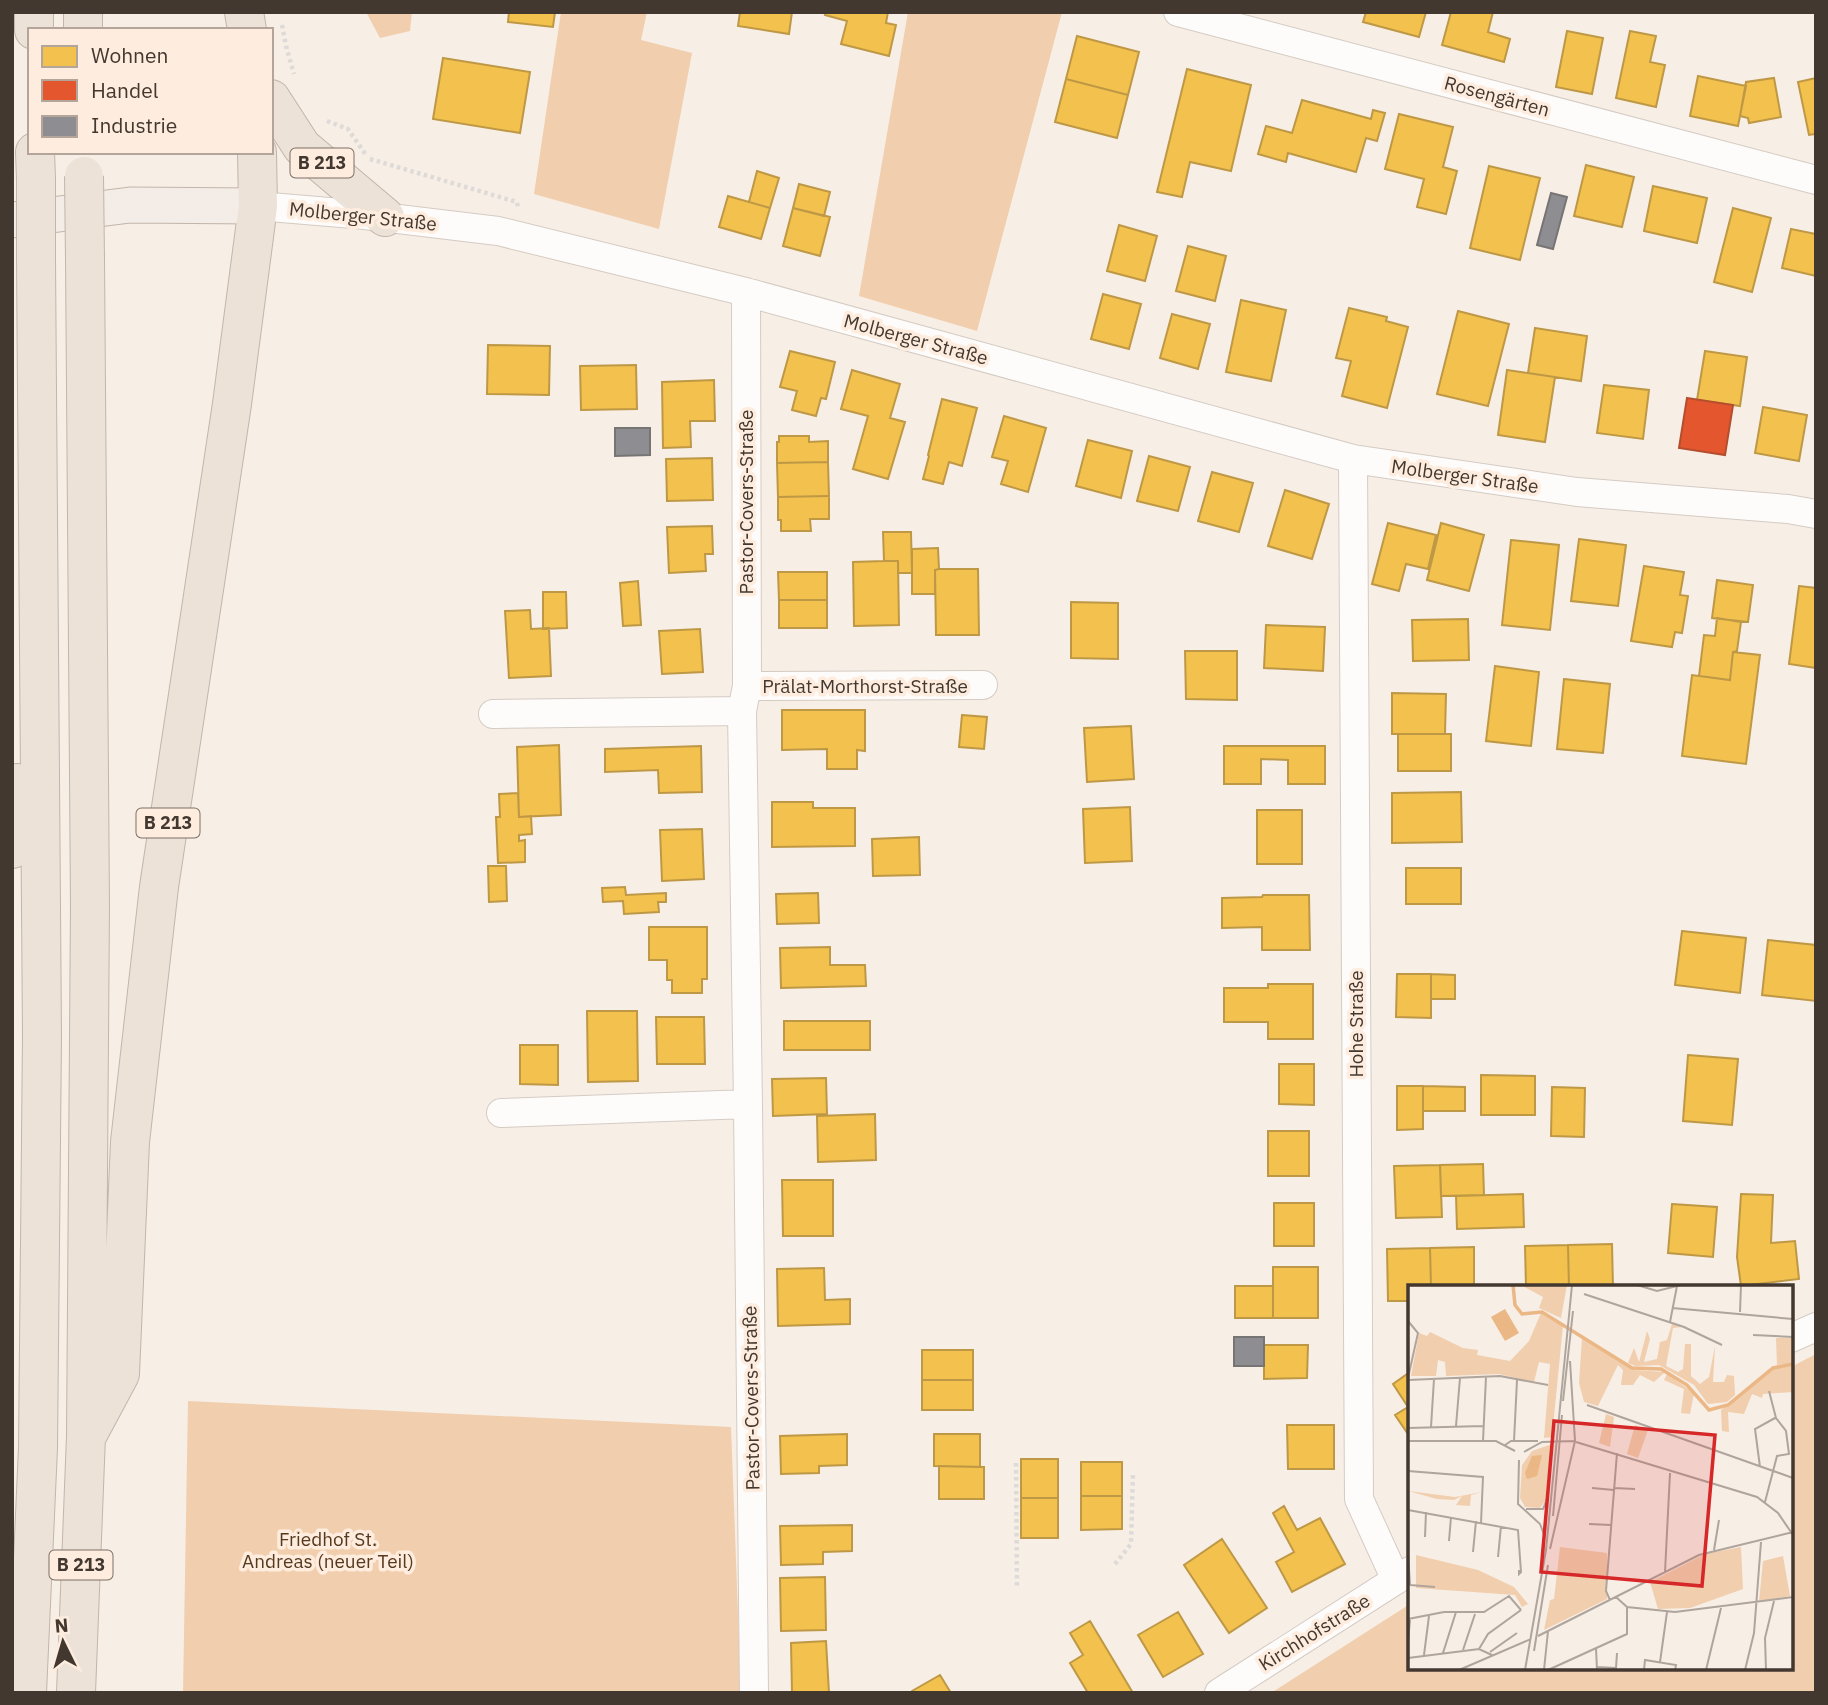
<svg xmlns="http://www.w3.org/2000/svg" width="1828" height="1705" font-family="'IBM Plex Sans',sans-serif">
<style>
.green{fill:#f1cead}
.homes{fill:#f2c14e;stroke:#be9845;stroke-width:2}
.shops{fill:#e4572e;stroke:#b44e2e;stroke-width:2}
.industry{fill:#8d8d92;stroke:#777474;stroke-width:2}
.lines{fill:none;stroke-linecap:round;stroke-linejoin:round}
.minor-casing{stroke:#d4cbc3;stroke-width:30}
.major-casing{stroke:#c3b5a9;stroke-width:37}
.highway-casing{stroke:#c3b5a9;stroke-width:40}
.path{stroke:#dddad7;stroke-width:4.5;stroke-dasharray:3.5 3.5;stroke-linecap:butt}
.minor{stroke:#fefcfb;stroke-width:28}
.major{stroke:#f3ece7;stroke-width:35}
.highway{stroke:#ece2d8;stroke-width:38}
.highway-bridge-casing{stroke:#c3b5a9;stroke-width:40;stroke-linecap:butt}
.highway-bridge{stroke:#ece2d8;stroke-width:38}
.labels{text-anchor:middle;stroke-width:7;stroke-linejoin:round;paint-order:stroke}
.shield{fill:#feeddf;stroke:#7b6e64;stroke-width:2}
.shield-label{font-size:18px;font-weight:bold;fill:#43382f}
.street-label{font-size:19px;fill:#43382f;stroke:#feeddf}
.park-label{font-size:19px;fill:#573a1e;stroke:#feeddf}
.inset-river{fill:none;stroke:#eab785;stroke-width:3.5}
.inset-road{fill:none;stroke:#afa59d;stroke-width:2}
.view{fill:#d62828;fill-opacity:0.15;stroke:#d62828;stroke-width:3.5}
.inset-edge{fill:none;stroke:#43382f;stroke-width:3.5}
</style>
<rect width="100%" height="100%" fill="#f7eee6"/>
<!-- green -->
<path class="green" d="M366 12H412L410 31 380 38Z
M561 12H647L641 40 692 53 659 229 534 194Z
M908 12H1062L977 331 859 296Z
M1816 1354V1693H1271L1410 1604V1668H1791V1367Z
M188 1401 731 1427 741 1693H183Z"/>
<!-- homes -->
<path class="homes" d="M555 12 553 27 508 22 509 12Z
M740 12H792L789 34 738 26Z
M826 12H888L886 23 896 25 889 56 841 44 847 21 825 15Z
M1366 12H1426L1419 37 1363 22Z
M1451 12H1493L1488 32 1510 39 1504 62 1442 45Z
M1567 31 1603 38 1592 94 1556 87Z
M1630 31 1656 36 1650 62 1665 65 1656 107 1616 98Z
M1077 36 1139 52 1128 95 1066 79Z
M443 58 530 72 520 133 433 119Z
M1187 69 1251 85 1231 171 1190 162 1182 197 1157 192Z
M1698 76 1746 86 1738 126 1690 116Z
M1774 78 1781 117 1749 123 1748 118 1740 116 1746 82Z
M1816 78V134L1809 135 1798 82Z
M1066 79 1128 95 1117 138 1055 122Z
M1302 100 1371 119 1373 110 1385 113 1377 141 1366 138 1356 172 1288 153 1286 162 1258 154 1266 126 1292 133Z
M1399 114 1453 127 1443 167 1457 171 1446 214 1417 207 1424 179 1385 169Z
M1586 165 1634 177 1622 227 1574 216Z
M1489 166 1540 178 1520 260 1470 248Z
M757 171 779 178 770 208 749 202Z
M799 184 830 192 824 216 793 208Z
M1653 186 1707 198 1697 243 1644 231Z
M728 196 770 208 761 239 719 227Z
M793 208 830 217 820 256 783 246Z
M1733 208 1771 218 1752 292 1714 282Z
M1119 225 1157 236 1145 281 1107 271Z
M1791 229 1816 234V276L1782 268Z
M1188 246 1226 256 1215 301 1176 291Z
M1103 294 1141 304 1129 349 1091 339Z
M1241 300 1286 310 1271 381 1226 372Z
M1349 308 1387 317 1386 321 1408 327 1387 408 1342 396 1351 361 1336 358Z
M1458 311 1509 324 1488 406 1437 394Z
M1172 314 1210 324 1198 369 1160 358Z
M1535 328 1587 336 1581 381 1528 373Z
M488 345 550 346 549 395 487 394Z
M790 351 835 362 826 399 821 398 816 416 792 410 797 391 780 387Z
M1705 351 1747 357 1740 406 1697 400Z
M636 365 637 409 581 410 580 366Z
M852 370 900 384 890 418 905 422 888 479 853 469 868 416 841 409Z
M1507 370 1555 377 1545 442 1498 435Z
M714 380 715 421H690L691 447 663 448 662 382Z
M1604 385 1649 390 1643 439 1597 433Z
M942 399 977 408 962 466 949 462 943 484 923 479 929 456 928 455Z
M1763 407 1807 415 1799 461 1755 453Z
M1004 416 1046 428 1028 492 1001 484 1008 461 992 457Z
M779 436H809V442L828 441V462L777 463V442H779Z
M1088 440 1132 451 1121 498 1076 486Z
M1149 456 1190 467 1178 511 1137 501Z
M712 458 713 500 667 501 666 459Z
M828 462 829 496 778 497 777 463Z
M1212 472 1253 483 1239 532 1198 521Z
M1285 490 1329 504 1312 559 1268 546Z
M829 496V519H810L811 531H781V520H778V497Z
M1388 523 1436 535 1428 569 1406 564 1399 591 1372 584Z
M1441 523 1484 535 1469 591 1427 580Z
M712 526 713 554H705L706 571 669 573 667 527Z
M883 532H911L912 573H898V561H884Z
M1579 539 1626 545 1618 606 1571 601Z
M1511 540 1559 545 1550 630 1502 625Z
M938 548 939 569 935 570V594H912V549Z
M884 561H898L899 625 854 626 853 562Z
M1644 566 1684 572 1680 595 1688 596 1682 633 1675 632 1672 647 1631 641Z
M939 569H978L979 635H936L935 570Z
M778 572H827V600H779Z
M1717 580 1753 585 1748 622 1712 618Z
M638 581 641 625 623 626 620 583Z
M1799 586 1816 588V668L1789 664Z
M543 592H566L567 628 543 629Z
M779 600H827V628H779Z
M1071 602 1118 603V659L1071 658Z
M530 610 531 629 549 628 551 676 509 678 505 611Z
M1717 618 1741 622 1737 651 1733 652 1730 680 1699 676 1704 635 1715 636Z
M1468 619 1469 660 1413 661 1412 620Z
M1266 625 1325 627 1323 671 1264 668Z
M700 629 703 672 662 674 659 631Z
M1185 651H1237V700L1186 699Z
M1733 652 1760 655 1746 764 1682 756 1692 675 1730 680Z
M1495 666 1539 672 1531 746 1486 741Z
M1564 679 1610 684 1603 753 1557 749Z
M1392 693 1446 694 1445 734H1392Z
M782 710H865V751L857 750V769H827V749L782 750Z
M962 715 987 717 984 749 959 747Z
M1131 726 1134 779 1087 782 1084 728Z
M1398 734H1451V771H1398Z
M559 745 561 815 519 817 517 747Z
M701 746 702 792 659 793 658 770 605 772V749Z
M1224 746H1325V784H1288V760L1261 759V784H1224Z
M1461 792 1462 842 1392 843V793Z
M518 793 519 817 531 816 532 834 519 835V841L525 840V862L498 863 496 817H500L499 794Z
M772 802H813V808H855V846L772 847Z
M1130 807 1132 861 1085 863 1083 809Z
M1257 810H1302V864H1257Z
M702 829 704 879 662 881 660 830Z
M919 837 920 875 873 876 872 839Z
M488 866H506L507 901 489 902Z
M1406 868H1461V904H1406Z
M625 887 626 895 666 893V902H658L659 912 624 914 623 901 603 902 602 888Z
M818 893 819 923 777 924 776 894Z
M1263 895H1309L1310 950H1262V927L1222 928V898L1262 897Z
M649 927H707V979H702V993H672V980H667V960H649Z
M1682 931 1746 938 1740 993 1675 985Z
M1768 940 1816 945V1001L1762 995Z
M830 947V965H865L866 986 781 988 780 948Z
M1397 974H1431V1018L1396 1017Z
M1431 974 1455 975V999H1431Z
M1268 984H1313V1039H1268V1022H1224V988H1268Z
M587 1011H637L638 1081 588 1082Z
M656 1017H704L705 1064H657Z
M784 1021H870V1050H784Z
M520 1045H558V1085L520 1084Z
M1688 1055 1738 1059 1732 1125 1683 1121Z
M1279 1064H1314V1105L1279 1104Z
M1481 1075 1535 1076V1115H1481Z
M826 1078 827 1114 773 1116 772 1079Z
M1397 1086H1423V1129L1397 1130Z
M1423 1086 1465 1087V1111H1423Z
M1552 1087 1585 1088 1584 1137 1551 1136Z
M875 1114 876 1160 818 1162 817 1116Z
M1268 1131H1309V1176H1268Z
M1483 1164 1484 1195 1441 1196 1440 1165Z
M1440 1165 1442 1217 1396 1218 1394 1166Z
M782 1180H833V1236H783Z
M1523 1194 1524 1227 1457 1229 1456 1196Z
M1741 1194 1773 1195 1771 1243 1795 1241 1799 1279 1741 1286 1737 1257Z
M1274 1203H1314V1246H1274Z
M1672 1204 1717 1207 1713 1257 1668 1253Z
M1612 1244 1613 1287H1569L1568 1245Z
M1568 1245 1569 1287H1526L1525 1246Z
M1474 1247V1287H1431L1430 1248Z
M1430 1248 1431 1287H1410V1301H1388L1387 1249Z
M1273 1267H1318V1318H1273Z
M824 1268 825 1300 850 1299V1324L778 1326 777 1269Z
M1235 1286H1273V1318H1235Z
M1264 1345H1308L1307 1378 1264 1379Z
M922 1350H973V1380H922Z
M1410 1372V1437L1395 1415 1408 1407 1393 1384Z
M922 1380H973V1410H922Z
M1287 1425H1334V1469H1288Z
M847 1434V1465L819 1466V1473L781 1474 780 1436Z
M934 1434H980V1467L934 1466Z
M1021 1459H1058V1498H1021Z
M1081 1462H1122V1496H1081Z
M939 1466 984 1467V1499H939Z
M1081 1496H1122V1529L1081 1530Z
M1021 1498H1058V1538H1021Z
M1284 1506 1297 1530 1320 1518 1345 1564 1292 1592 1276 1562 1294 1552 1273 1513Z
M852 1525V1551L823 1552V1564L781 1565 780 1526Z
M1222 1539 1267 1608 1229 1633 1184 1565Z
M825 1577 826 1630 781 1631 780 1578Z
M1178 1612 1203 1654 1163 1677 1138 1635Z
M1090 1621 1133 1693H1088L1070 1663 1083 1655 1070 1633Z
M826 1641 829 1693H792L791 1643Z
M940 1675 951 1693H912V1691Z"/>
<!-- shops -->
<path class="shops" d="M1687 398 1733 405 1725 455 1679 448Z"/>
<!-- industry -->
<path class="industry" d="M1551 193 1567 197 1553 249 1537 245Z
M615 428H650V455L615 456Z
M1234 1337H1264V1366H1234Z"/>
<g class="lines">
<!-- minor casing -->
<g class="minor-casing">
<path id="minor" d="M1178 12 1816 180
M258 206 365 215 498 231 746 292 1353 459 1577 492 1788 509 1816 514
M746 292 747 686 742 711 748 1104 754 1693
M1353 459 1359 1499 1396 1580
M747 686 983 685
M493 714 742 711
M501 1113 748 1104
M1791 1338 1816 1327
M1219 1693 1410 1571"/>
</g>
<!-- major casing -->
<g class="major-casing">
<path id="major" d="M12 220 130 205 258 206"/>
</g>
<!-- highway casing -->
<g class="highway-casing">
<path id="highway" d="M34 12V30
M83 12V30
M244 12 247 30
M271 99 302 147 385 217
M35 152 36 179
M12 849 17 783
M89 1432 120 1374 130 1142 159 887 232 404 258 206 257 152
M27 1693 38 1448 42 1036 36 260
M76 1693 86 1436 90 906 85 259"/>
</g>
<!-- path -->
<path class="path" d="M282 25 286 46 294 74
M327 121 348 129 366 155
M370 159 517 202 518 208
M1016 1463 1017 1589
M1115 1564 1131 1544 1133 1473"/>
<!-- minor -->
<use href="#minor" class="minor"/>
<!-- major -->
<use href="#major" class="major"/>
<!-- highway -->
<use href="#highway" class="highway"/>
<!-- highway-bridge casing -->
<g class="highway-bridge-casing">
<path id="highway-bridge" d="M84 176 85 259
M36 260V179"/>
</g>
<!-- highway-bridge -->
<use href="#highway-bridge" class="highway-bridge"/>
</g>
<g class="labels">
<!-- shield labels -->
<g class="shield">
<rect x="290.5" y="148.5" width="63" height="29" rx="5"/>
<rect x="136.5" y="808.5" width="63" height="29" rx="5"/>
<rect x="49.5" y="1550.5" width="63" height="29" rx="5"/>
</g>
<g class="shield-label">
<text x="322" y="169">B 213</text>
<text x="168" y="829">B 213</text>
<text x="81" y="1571">B 213</text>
</g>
<!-- street labels -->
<g class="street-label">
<text transform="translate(1497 96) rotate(15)" y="7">Rosengärten</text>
<text transform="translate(363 216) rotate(6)" y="7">Molberger Straße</text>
<text transform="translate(916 339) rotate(15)" y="7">Molberger Straße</text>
<text transform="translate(1465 476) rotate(8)" y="7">Molberger Straße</text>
<text transform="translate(746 502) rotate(-90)" y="7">Pastor-Covers-Straße</text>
<text x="865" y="693">Prälat-Morthorst-Straße</text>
<text transform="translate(1356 1024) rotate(-90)" y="7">Hohe Straße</text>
<text transform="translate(751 1398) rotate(-91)" y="7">Pastor-Covers-Straße</text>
<text transform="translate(1314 1632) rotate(-32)" y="7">Kirchhofstraße</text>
</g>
<!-- park labels -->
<g class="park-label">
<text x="328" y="1546">Friedhof St.<tspan x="328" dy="22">Andreas (neuer Teil)</tspan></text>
</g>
</g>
<!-- overview -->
<g transform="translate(1408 1285)">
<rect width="385" height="385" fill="#f7eee6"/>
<path d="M113 0H159L153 33 131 23 135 12ZM133 28 155 40 144 152 136 153 142 79 131 77 126 97 91 89 38 91 37 77 30 75 28 91H3L11 48 19 51 22 47 55 63 70 65 69 70 102 76 121 56ZM264 39 274 42 265 43 258 81 270 87 275 84 277 59H283V91L292 99 301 92 307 61 305 97H316L319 90 326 91 327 110 319 117 300 119 286 100 251 80 227 81 220 78 226 63 231 77 239 46 242 54 236 77 249 74 252 57 259 55ZM174 53 226 85 257 87 246 97 232 90 225 100H213L215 85 210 80 190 121 176 117 171 98ZM368 53H385V78L369 80ZM385 80V107L355 109 354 113 344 109 336 129 320 127 321 147 314 146 313 125 362 85ZM259 89 286 108 282 129 273 128 276 104 256 95ZM198 129 206 132 202 162 191 158ZM227 140 240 145 230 173 219 169ZM144 159 138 215 132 223 117 222 112 213 114 180 124 166ZM0 206 47 212 74 207 63 210 62 221 48 220 54 211 46 215 29 214ZM152 262 199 268V314L136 345 142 315 146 314ZM333 262 335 304 282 323 250 324 242 297 297 269ZM8 270 70 285 106 302 120 319 114 322 107 310 8 303ZM375 271 382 311 351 317 355 276Z" fill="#f1cead"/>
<path d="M97 24 111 48 97 56 83 32ZM134 170 129 191 119 194 117 188 124 171Z" fill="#eab785"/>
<path class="inset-river" d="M105 0 107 20 114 29 134 27 224 83 253 84 279 100 301 125 320 120 365 83 385 79"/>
<path class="inset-road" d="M229 0 249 6 273 0M176 9 276 42 314 60M264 23 385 34M332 27 333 0M0 36 10 48 0 93M262 37 269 1M345 50 385 52M0 95 92 91 140 100M155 116 165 26M179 120 385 193M48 141 52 93M23 142 26 94M0 143 75 141M0 156H88L107 166M75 156 78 92M106 156 109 95M168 157 349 212 370 228 385 250M97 160 103 156H130M116 167 134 157 167 156M111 175 110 219 132 239 137 252M352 182 347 144 367 133M0 186 75 192 73 238M184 203 206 205M206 203 227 204M357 217 369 171 381 169 378 146 368 133 361 106M118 224H135L140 212M0 225 110 245 113 287 111 289V285M145 231 154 130M181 239 203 240M17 252 18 227M41 256 43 232M142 264 167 156 162 76M306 265 311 235M0 267 2 300M65 267 68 236M90 272 93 241M257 287 262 188M2 300 27 302M208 312 219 322 267 327 385 312M202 315 198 306 209 168M0 334 36 327H76L101 311 113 325M130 351 291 270 385 247M0 357 2 335M188 363 189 385M71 364 80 349 113 325M55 365 67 329M126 366 140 280M82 367 109 348M35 368 48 327M16 370 21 331M0 373 71 364 86 371M252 377 259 327M189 382 208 383 209 368M51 385 123 354M117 385 138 265 164 0M136 385 140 346M140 385 219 349V322M236 385 237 375 268 380 267 385M298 385 313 323M337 385 346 348 353 257M358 385 357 353 366 316"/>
<path class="view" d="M146 136 307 150 294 301 133 287Z"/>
<rect width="385" height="385" class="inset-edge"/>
</g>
<!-- border -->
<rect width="1828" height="1705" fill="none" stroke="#43382f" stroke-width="28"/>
<!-- legend -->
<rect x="28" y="28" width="245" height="126" fill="#feeddf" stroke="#b3a599" stroke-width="2"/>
<rect x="42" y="46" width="35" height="21" fill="#f2c14e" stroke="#b3a599" stroke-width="2"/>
<text x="91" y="63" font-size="21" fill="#43382f">Wohnen</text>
<rect x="42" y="80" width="35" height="21" fill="#e4572e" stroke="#b3a599" stroke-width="2"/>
<text x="91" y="98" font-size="21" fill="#43382f">Handel</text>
<rect x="42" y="116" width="35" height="21" fill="#8d8d92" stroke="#b3a599" stroke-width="2"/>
<text x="91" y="133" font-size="21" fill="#43382f">Industrie</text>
<!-- north arrow -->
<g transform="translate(63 1642) rotate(355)" stroke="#feeddf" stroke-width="5" paint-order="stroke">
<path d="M0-5L12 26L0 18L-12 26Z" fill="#43382f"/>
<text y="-10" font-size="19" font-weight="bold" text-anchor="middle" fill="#43382f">N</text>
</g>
</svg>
